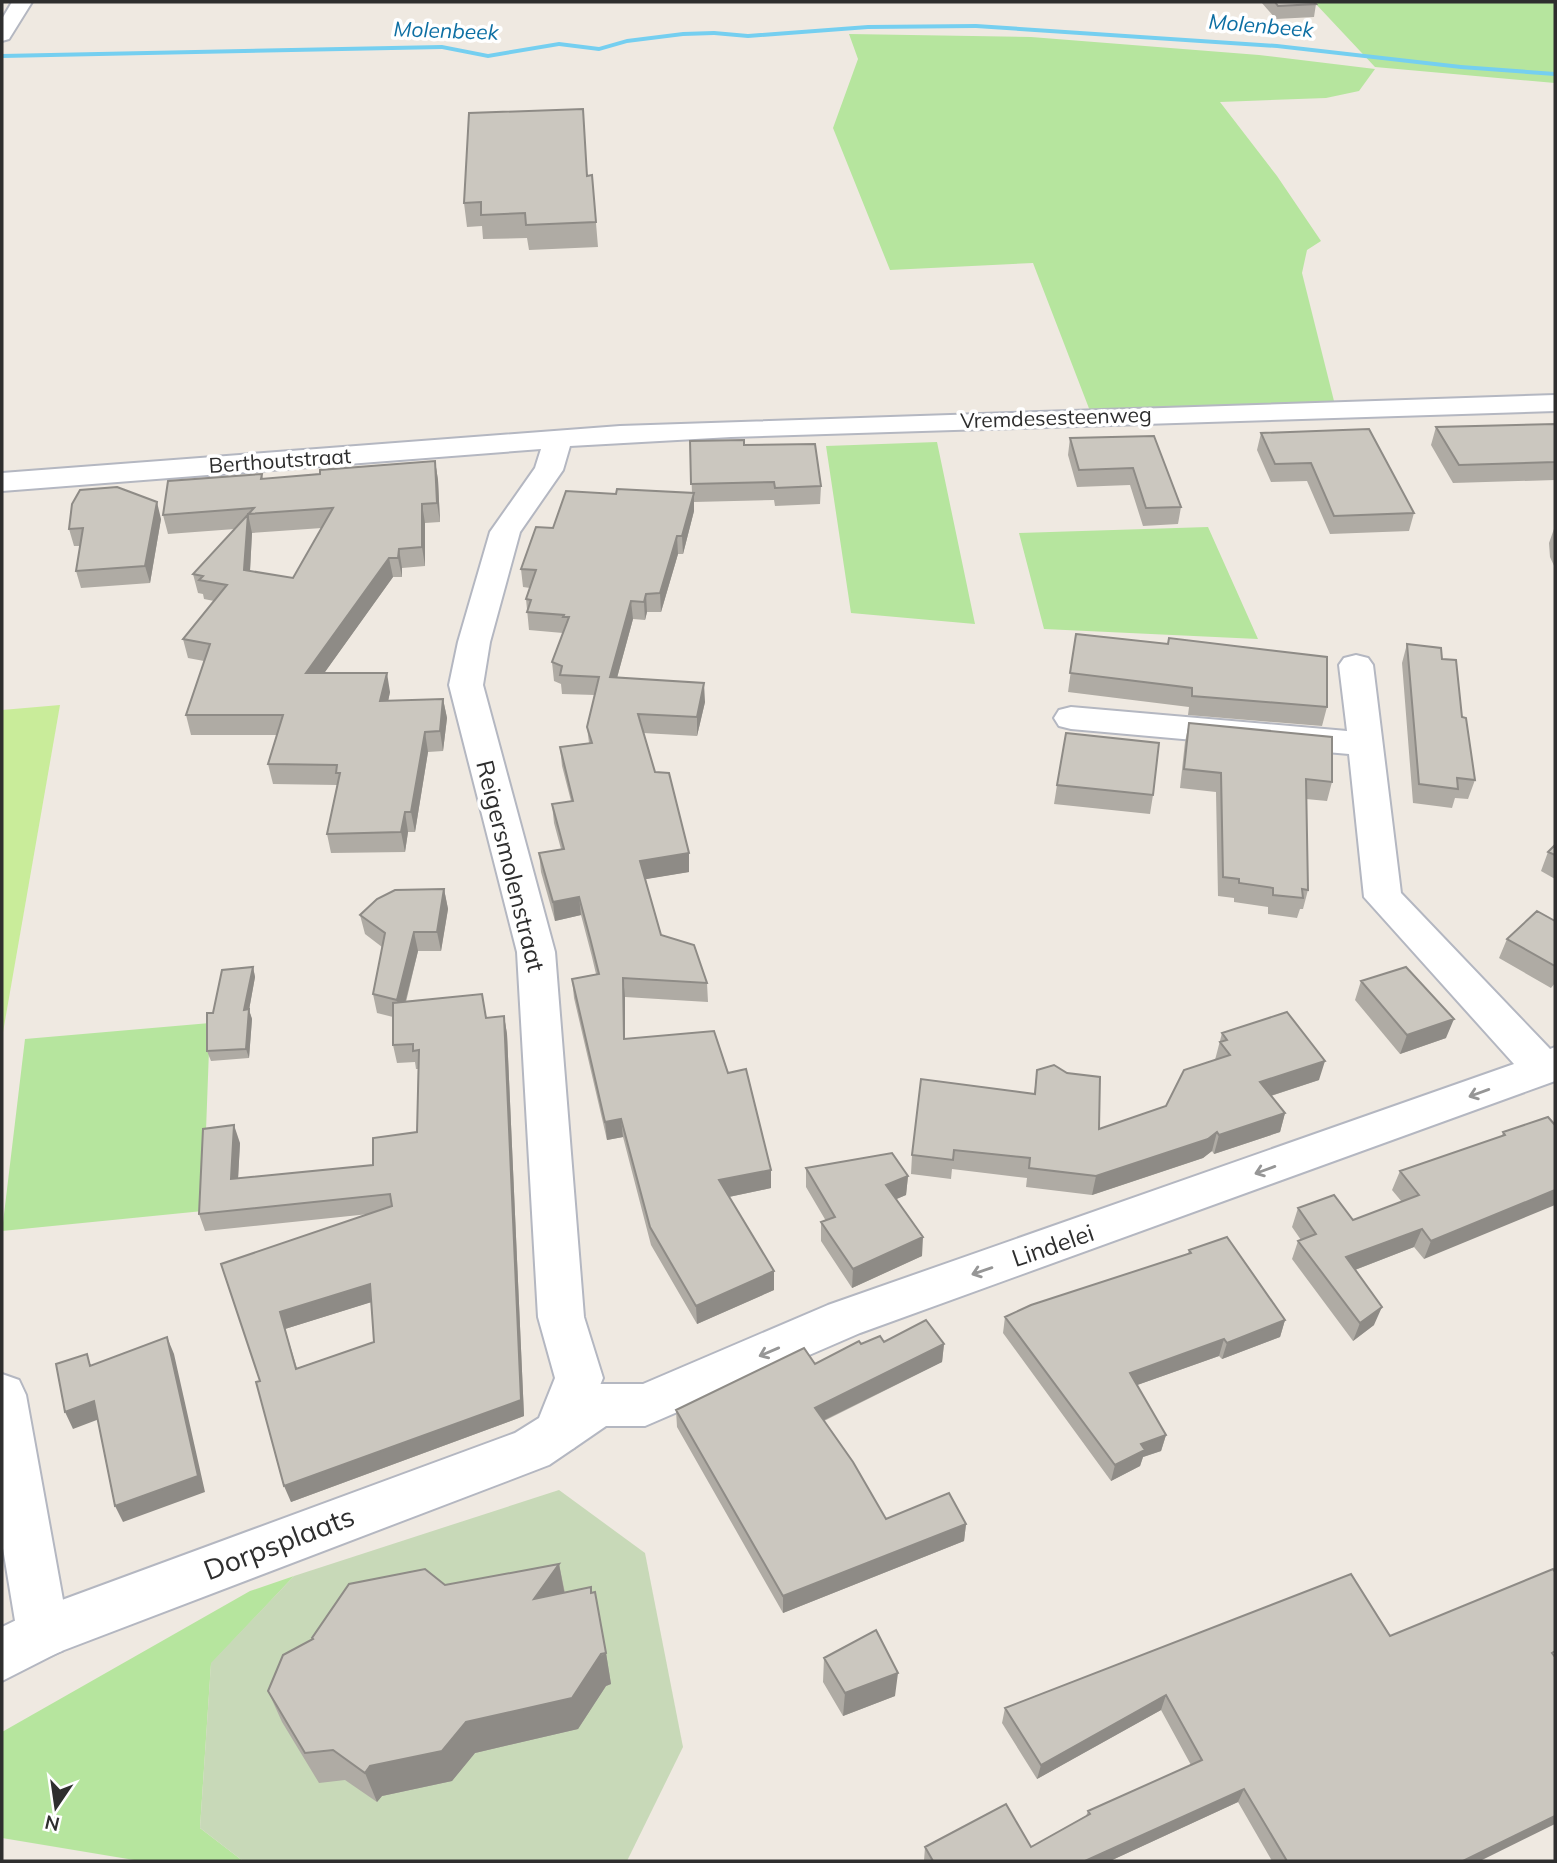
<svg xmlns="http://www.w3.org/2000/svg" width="1557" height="1863" font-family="Mulish,sans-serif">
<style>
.green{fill:#b6e59e}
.cemetery{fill:#c8d9b8}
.pitch{fill:#c9ec9a}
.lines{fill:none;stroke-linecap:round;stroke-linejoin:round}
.stream{fill:#75cff0;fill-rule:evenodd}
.minor-casing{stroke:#b4b7c1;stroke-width:4}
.tertiary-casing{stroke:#b4b7c1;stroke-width:4}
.minor{fill:#fff;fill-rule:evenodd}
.tertiary{fill:#fff;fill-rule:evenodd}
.wall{fill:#afaba4;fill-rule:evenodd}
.shaded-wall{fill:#8e8b86}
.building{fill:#cbc7bf;stroke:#8e8b86;stroke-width:2;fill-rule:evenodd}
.oneway{stroke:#969696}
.labels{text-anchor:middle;stroke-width:7;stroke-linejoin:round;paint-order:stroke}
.far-water-label{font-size:21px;font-style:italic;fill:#0d6fa3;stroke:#fff}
.far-street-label{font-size:21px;fill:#2e2e2e;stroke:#fff}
.street-label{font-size:24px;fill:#2e2e2e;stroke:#fff}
.near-street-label{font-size:28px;fill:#2e2e2e;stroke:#fff}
</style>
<rect width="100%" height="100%" fill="#efe9e1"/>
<!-- green -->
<path class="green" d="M1314 2H1555V83L1375 67Z
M849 34 1031 37 1259 55 1375 69 1359 91 1326 98 1220 102 1277 176 1321 241 1307 250 1302 273 1334 401 1090 411 1033 263 890 270 833 128 858 59Z
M937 442 975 624 851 613 826 446Z
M1208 527 1258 639 1044 629 1019 533Z
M210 1023 203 1211 2 1231 25 1039Z
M294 1576 211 1664 200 1828 243 1861H140L2 1838V1732L250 1591Z"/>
<!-- cemetery -->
<path class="cemetery" d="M559 1490 645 1553 683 1747 627 1861H243L200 1828 211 1663 294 1576Z"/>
<!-- pitch -->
<path class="pitch" d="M60 705 2 1038V710Z"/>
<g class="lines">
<!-- stream -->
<path class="stream" d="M976 24 1277 44 1461 65 1555 72V76L1461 69 1277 48 976 28 868 29 748 38 714 35 683 36 627 43 599 51 559 46 488 58 442 49 2 58V54L442 45 488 54 559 42 599 47 627 39 683 32 714 31 748 34 868 25Z"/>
<!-- minor casing -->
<g class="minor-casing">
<path id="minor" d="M12 2H32L9 39 2 41V19Z
M1356 655 1368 658 1373 665 1401 893 1550 1049 1555 1047V1081L860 1333 645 1426H606L574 1448 557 1455 540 1448 533 1433 540 1418 581 1390 598 1384H643L828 1305 1514 1064 1364 897 1349 754 1071 729 1059 726 1054 718 1059 710 1071 707 1347 731 1339 665 1344 658Z
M2 1374 19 1380 26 1395 69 1633 62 1651 43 1659 24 1651 17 1633 2 1542Z"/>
</g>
<!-- tertiary casing -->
<g class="tertiary-casing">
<path id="tertiary" d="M1555 395V411L731 437 570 446 563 470 520 532 490 642 483 685 555 952 584 1317 603 1378 574 1448 549 1465 59 1652 2 1681V1627L43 1607 515 1433 539 1418 555 1378 538 1317 517 952 449 685 458 642 490 532 535 468 541 449 2 491V473L620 426Z"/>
</g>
<!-- minor -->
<use href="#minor" class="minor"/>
<!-- tertiary -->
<use href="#tertiary" class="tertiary"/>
</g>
<!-- wall -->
<path class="wall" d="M1261 2H1314L1316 4 1314 17 1276 19Z
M592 175 598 247 529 250 527 238 483 239 482 226 467 227 464 203Z
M1555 424V480L1453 483 1431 445 1436 427Z
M1261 433 1414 513 1409 531 1330 534 1307 481 1271 482 1257 450Z
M1154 436 1181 507 1178 524 1143 526 1130 485 1077 487 1068 455 1070 438Z
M690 441 744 445 821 486 820 504 775 506 774 500 694 502V511L683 554H678L661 612H647L645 620 633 619 617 678 705 702 697 736 643 733 655 772 689 853V872L645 879 661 935 707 983 708 1002 625 997V1039L728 1073 771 1170V1188L729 1197 774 1271V1290L697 1324 651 1245 623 1137 607 1140 574 998 572 979 596 974 592 957 581 915 555 921 541 872 539 853 561 849 554 823 552 804 571 801 562 766 560 747 589 743 587 727 595 695 562 694 561 684 554 681 552 662 563 633 529 630 526 599 530 588 523 587 521 569 553 528 616 494 692 493Z
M435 461 438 480 440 522 425 523V566L402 568V577H393L324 673 390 692 388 701 443 699 447 718 443 751 428 752 415 832H408L405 852 331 853 327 834 337 785 273 784 268 764 277 735H191L186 715 204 661 188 658 183 639 214 601 204 599 203 594 198 593 193 574 235 529 168 534 163 515 262 474 263 479 320 474ZM322 528 293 578 250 571 252 533Z
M161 519 150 583 81 588 76 571 80 546H74L69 529Z
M1555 526V568L1550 557 1549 543Z
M1076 634 1327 707 1322 726 1188 715 1189 707 1068 692Z
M1407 644 1442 659 1462 717 1475 780 1468 799 1455 798 1452 808 1413 803 1402 663Z
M1189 723 1332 782 1327 801 1306 799 1308 890 1303 909H1300L1297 918 1268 914V907L1234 902V898L1218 896 1216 792 1180 788 1185 742Z
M1057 785 1153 795 1150 814 1054 804Z
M1555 845V879L1541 871 1548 852Z
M444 889 448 909 441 951H418L406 1002 486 1018 504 1016 507 1034 524 1416 291 1502 260 1381 221 1264 369 1214 205 1231 199 1214 240 1143 238 1179 373 1165 417 1132 418 1069H416L415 1062 397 1063 393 1045V1017L377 1013 373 994 382 947 365 934 360 915ZM371 1302 374 1342 297 1368 285 1329Z
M1555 921V983L1551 988 1499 958 1507 939Z
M253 967 255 977 249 1010 252 1019 249 1058 211 1061 207 1051 213 1013Z
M1361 981 1446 1038 1400 1054 1355 1000Z
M1222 1033 1319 1080 1271 1096 1285 1113 1280 1132 1214 1154 1212 1151 1203 1158 1092 1195 1026 1187 1027 1178 952 1169 951 1179 911 1174 912 1155 1034 1094 1037 1070 1099 1129 1166 1106 1215 1060Z
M1548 1117 1424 1259 1414 1247 1355 1270 1374 1325 1353 1341 1292 1259 1298 1241 1301 1240 1292 1227 1298 1208 1353 1220 1402 1202 1392 1190 1400 1171 1502 1136 1503 1132Z
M806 1168 908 1176 906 1195 896 1199 922 1256 852 1288 821 1241V1222L826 1221 806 1187Z
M1189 1250 1285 1320 1280 1337 1222 1359 1219 1356 1137 1385 1166 1435 1161 1451 1143 1457 1140 1466 1111 1481 1003 1333 1005 1317 1188 1254Z
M884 1342 944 1344 942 1362 824 1421 886 1519 966 1524 964 1541 783 1613 677 1427 676 1410 815 1364 861 1344Z
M559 1564 565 1593H591L606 1653 611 1684 606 1686 578 1729 475 1753 452 1781 382 1796 377 1802 345 1780 319 1783 282 1722 268 1691 312 1640V1638L445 1585Z
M1351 1574 1480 1861H1272L1238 1802 1110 1861H924L925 1847H1031L1086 1816 1088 1811 1191 1765 1161 1710 1037 1779 1002 1723 1005 1708Z
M824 1658 895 1696 843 1716 823 1682Z"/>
<!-- shaded-wall -->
<path class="shaded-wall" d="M435 461 438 480 440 522 437 503Z
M694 493V511L683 554 682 536Z
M157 502 161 519 150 583 145 566Z
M422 504 425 523V566L422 547Z
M248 514 252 533 249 589 244 570Z
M677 536 678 554 661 612 660 593Z
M399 549 402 568V577L398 558Z
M389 558 393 577 310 693 306 673Z
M646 594 647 612 645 620 644 602Z
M631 601 633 619 612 696 610 677Z
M387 673 390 692 384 721 380 701Z
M704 683 705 702 697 736V717Z
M443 699 447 718 443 751 440 731Z
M425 732 428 752 415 832 411 812Z
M405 812 408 832 405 852 401 832Z
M689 853V872L641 880 640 861Z
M444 889 448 909 441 951 437 932Z
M579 897 581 915 555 921 553 902Z
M414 932 418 951 401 1019 397 1000Z
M253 967 255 977 249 1010 252 1019 249 1058 246 1049 244 1010Z
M623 978 625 997V1058L624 1039Z
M504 1016 507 1034 524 1416 291 1502 284 1486 521 1400Z
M1454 1019 1446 1038 1400 1054 1407 1035Z
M1325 1061 1319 1080 1255 1101 1260 1082Z
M1285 1113 1280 1132 1214 1154 1219 1135Z
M621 1119 623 1137 607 1140 605 1122Z
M234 1125 240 1143 237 1197 231 1179Z
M1217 1132 1212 1151 1203 1158 1092 1195 1096 1176Z
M771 1170V1188L719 1199V1180Z
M908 1176 906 1195 885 1204 886 1185Z
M1555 1190V1205L1424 1259 1431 1241Z
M1422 1229 1414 1247 1339 1276 1346 1257Z
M923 1237 922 1256 852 1288 853 1269Z
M774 1271V1290L697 1324 696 1306Z
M370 1284 375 1301 285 1329 301 1385 280 1312Z
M1382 1307 1374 1325 1353 1341 1360 1323Z
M1285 1320 1280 1337 1222 1359 1227 1343Z
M167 1337 174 1354 205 1492 123 1522 115 1506Z
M1224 1339 1219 1356 1126 1389 1130 1373Z
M944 1344 942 1362 814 1425 815 1408Z
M94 1401 102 1418 73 1429 65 1412Z
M1166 1435 1161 1451 1143 1457 1140 1466 1111 1481 1115 1465 1141 1444Z
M966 1524 964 1541 783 1613V1596Z
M559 1564 565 1596 534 1599Z
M606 1653 611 1684 606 1686 578 1729 475 1753 452 1781 382 1796 377 1802 365 1773 370 1766 466 1722Z
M898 1673 895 1696 843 1716 845 1693Z
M1166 1695 1161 1710 1037 1779 1041 1765Z
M1244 1789 1238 1802 1110 1861H1085Z
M1555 1816V1824L1480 1861H1463Z"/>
<!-- building -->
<path class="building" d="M1275 2H1314L1316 4 1278 6Z
M583 109 587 176 592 175 596 222 526 225 525 213 481 215V202L464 203 469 113Z
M1555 424V462L1459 465 1436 427Z
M1369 429 1414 513 1334 516 1311 463 1275 464 1261 433Z
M1154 436 1181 507 1146 508 1133 468 1079 470 1070 438Z
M744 440V445L815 444 821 486 775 488 774 482 691 484 690 441Z
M435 461 437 503 422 504V547L399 549 398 558H389L306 673H387L380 701 443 699 440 731 425 732 411 812H405L401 832 327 834 340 773H336L337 765 268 764 283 715H186L210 644 183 639 227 585 199 580 203 576 193 574 254 508 163 515 168 481 262 474 261 479 320 474V470ZM333 508 293 578 244 570 248 514Z
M117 487 157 502 145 566 76 571 83 528 69 529 72 504 80 490Z
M617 489 694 493 682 536H677L660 593 646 594 644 602 631 601 610 677 704 683 697 717 638 714 655 772 669 773 689 853 640 861 661 935 694 945 707 983 623 978 624 1039 714 1031 728 1073 746 1069 771 1170 719 1180 774 1271 696 1306 650 1227 621 1119 605 1122 572 979 599 974 590 938 579 897 553 902 539 853 564 849 552 804 573 801 560 747 592 743 587 727 599 677 560 675 562 666 552 662 569 617H563L564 615 527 612 531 600 526 599 536 570 521 569 536 527 553 528 566 491 616 494Z
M1076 634 1168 644 1169 638 1327 657V707L1192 696V688L1070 673Z
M1407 644 1441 648 1442 659 1456 660 1462 717 1466 718 1475 780 1457 778 1458 789 1419 784Z
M1189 723 1332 737V782L1306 779 1308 890 1302 889 1303 898 1273 895V888L1239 883V879L1223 877 1221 773 1184 769Z
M1066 733 1159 743 1153 795 1057 785Z
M1555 845V855L1548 852Z
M444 889 437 932H414L397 1000 373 994 385 933 360 915 377 899 395 890Z
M1537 911 1555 921V966L1507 939Z
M253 967 244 1010 249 1009 246 1049 207 1051V1013H213L222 970Z
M1406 967 1454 1019 1407 1035 1361 981Z
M482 994 486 1018 504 1016 521 1400 284 1486 256 1382 260 1381 221 1264 392 1206 390 1194 199 1214 203 1129 234 1125 231 1179 373 1165V1138L417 1132 419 1050 413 1051V1044L393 1045V1003ZM370 1284 374 1342 296 1369 280 1312Z
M1287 1012 1325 1061 1260 1082 1285 1113 1219 1135 1217 1132 1208 1139 1096 1176 1029 1168 1030 1158 954 1150 953 1160 912 1155 921 1079 1035 1094 1037 1070 1054 1065 1067 1073 1100 1077 1099 1129 1166 1106 1184 1070 1230 1055 1220 1042 1227 1040 1222 1033Z
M1548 1117 1555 1125V1190L1431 1241 1422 1229 1346 1257 1382 1307 1360 1323 1298 1241 1316 1234 1298 1208 1334 1195 1353 1220 1419 1195 1400 1171 1505 1135 1503 1132Z
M892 1153 908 1176 886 1185 923 1237 853 1269 821 1222 835 1217 806 1168Z
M1227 1237 1285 1320 1227 1343 1224 1339 1130 1373 1166 1435 1141 1444 1145 1450 1115 1465 1005 1317 1031 1305 1191 1253 1189 1250Z
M926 1320 944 1344 815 1408 853 1462 886 1519 949 1493 966 1524 783 1596 676 1410 804 1348 815 1364 859 1341 861 1344 880 1336 884 1342Z
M167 1337 198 1476 115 1506 94 1401 65 1412 56 1364 87 1354 90 1366Z
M559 1564 534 1599 591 1587V1593L595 1592 606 1653 601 1654 572 1698 466 1722 442 1751 370 1766 365 1773 333 1750 305 1753 268 1691 283 1655 313 1639 312 1638 349 1584 425 1569 445 1585Z
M1553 1569 1555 1572V1651L1552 1653 1555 1657V1816L1463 1861H1287L1244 1789 1085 1861H933L925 1847 1006 1804 1031 1847 1090 1814 1088 1811 1202 1760 1166 1695 1041 1765 1005 1708 1351 1574 1390 1636Z
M876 1630 898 1673 845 1693 824 1658Z"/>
<!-- one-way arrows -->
<defs><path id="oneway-shaft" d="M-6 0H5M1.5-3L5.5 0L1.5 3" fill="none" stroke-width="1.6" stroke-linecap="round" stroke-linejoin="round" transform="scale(1.75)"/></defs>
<g class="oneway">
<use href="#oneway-shaft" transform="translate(1479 1093) rotate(160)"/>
<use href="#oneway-shaft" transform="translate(1265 1170) rotate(160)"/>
<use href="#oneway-shaft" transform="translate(982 1271) rotate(161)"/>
<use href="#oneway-shaft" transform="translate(769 1352) rotate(157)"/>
</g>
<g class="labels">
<!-- far-water labels -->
<g class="far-water-label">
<text transform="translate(1261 26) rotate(5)" y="7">Molenbeek</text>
<text transform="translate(446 31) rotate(2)" y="7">Molenbeek</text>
</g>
<!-- far-street labels -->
<g class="far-street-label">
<text transform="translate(1056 418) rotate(-2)" y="7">Vremdesesteenweg</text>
<text transform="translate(280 461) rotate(-4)" y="7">Berthoutstraat</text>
</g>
<!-- street labels -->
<g class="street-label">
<text transform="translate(510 866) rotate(76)" y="8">Reigersmolenstraat</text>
<text transform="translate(1053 1246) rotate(-19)" y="8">Lindelei</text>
</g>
<!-- near-street labels -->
<g class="near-street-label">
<text transform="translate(279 1543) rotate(-21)" y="10">Dorpsplaats</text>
</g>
</g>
<!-- border -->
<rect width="1557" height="1863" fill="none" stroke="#2e2e2e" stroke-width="7"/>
<!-- north arrow -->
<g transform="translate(56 1807) rotate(193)" stroke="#ffffff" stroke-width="5" paint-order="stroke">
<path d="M0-5L12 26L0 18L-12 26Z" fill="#2e2e2e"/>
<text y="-10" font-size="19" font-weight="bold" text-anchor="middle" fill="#2e2e2e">N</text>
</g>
</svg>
